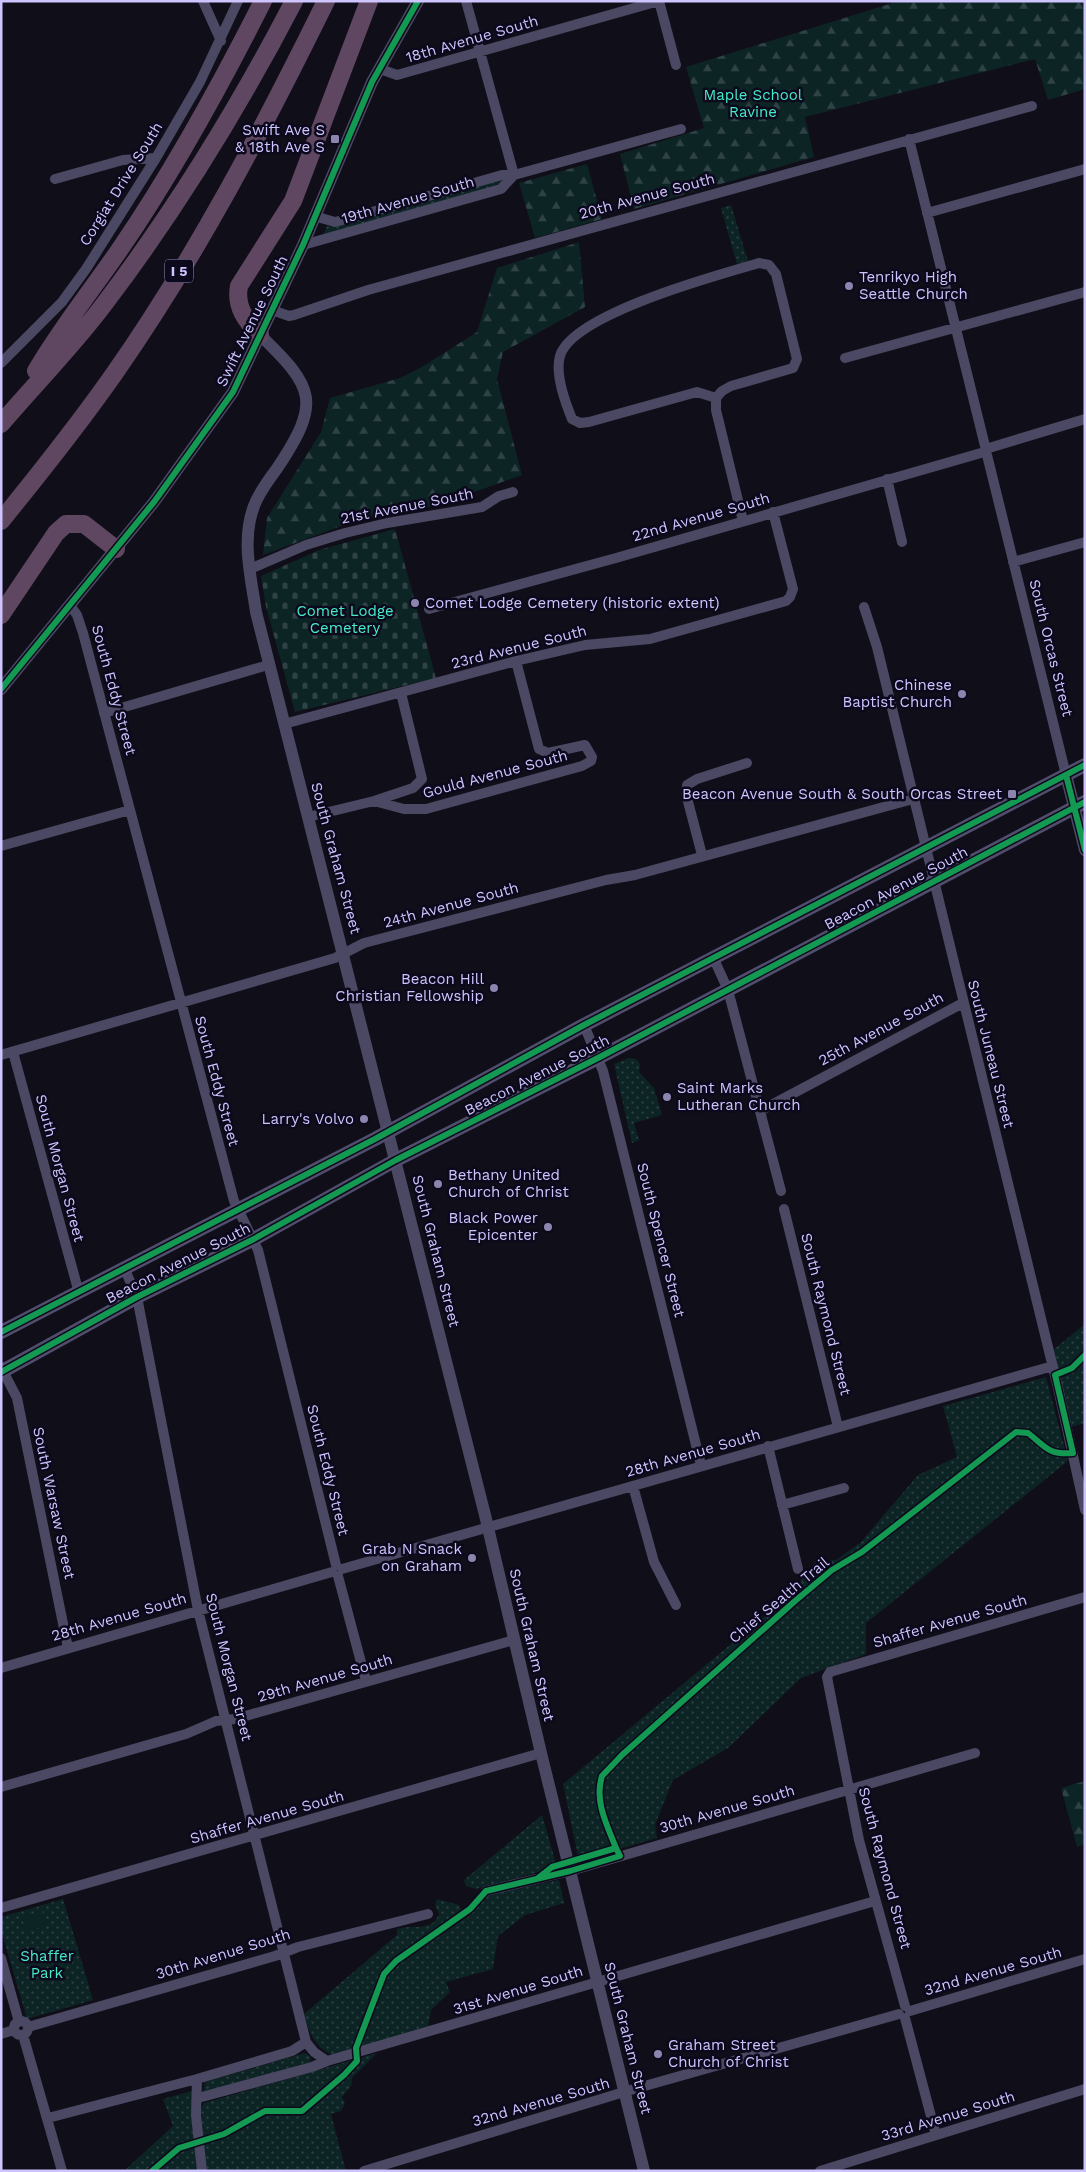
<svg xmlns="http://www.w3.org/2000/svg" width="1086" height="2172" font-family="'Work Sans',sans-serif">
<style>
.grass{fill:url(#grass-dots)}
.forest{fill:url(#forest-firs)}
.cemetery{fill:url(#cemetery-stones)}
.garden{fill:#0d2425}
.lines{fill:none;stroke-linecap:round;stroke-linejoin:round}
.minor{stroke:#4a4862;stroke-width:10}
.tertiary{stroke:#4a4862;stroke-width:12}
.secondary{stroke:#514e6d;stroke-width:14}
.motorway{stroke:#5f4761;stroke-width:18}
.cycleway-casing{stroke:#0d091d;stroke-width:9}
.cycleway{stroke:#139951;stroke-width:6}
.poi-dot{fill:#8c85ae;stroke:#0d091d;stroke-width:2}
.labels{text-anchor:middle;stroke-width:5;stroke-linejoin:round;paint-order:stroke}
.shield{fill:#0d091d;stroke:#948dbb;stroke-width:1}
.shield-label{font-size:14px;font-weight:bold;fill:#cec5ff}
.street-label{font-size:15px;fill:#cec5ff;stroke:#0d091d}
.park-label{font-size:15px;fill:#45ebc7;stroke:#0d091d}
.poi-label{font-size:15px;fill:#cec5ff;stroke:#0d091d;text-anchor:end}
</style>
<defs>
<pattern id="grass-dots" width="8" height="8" patternUnits="userSpaceOnUse" patternTransform="scale(1.25)"><rect width="8" height="8" fill="#0d2425"/><path d="M2 2h.1M6 6h.1" fill="none" stroke="#2f4246" stroke-width="1.8" stroke-linecap="round"/></pattern>
<pattern id="forest-firs" width="22" height="20" patternUnits="userSpaceOnUse" patternTransform="scale(1.25)"><rect width="22" height="20" fill="#0d2425"/><path d="M5 1l3.5 6h-7zM16 11l3.5 6h-7z" fill="#2f4246"/></pattern>
<pattern id="cemetery-stones" width="16" height="16" patternUnits="userSpaceOnUse" patternTransform="scale(1.25)"><rect width="16" height="16" fill="#0d2425"/><path d="M2 7V4a2 2 0 0 1 4 0v3zM10 15v-3a2 2 0 0 1 4 0v3z" fill="#2f4246"/></pattern>
</defs>
<rect width="100%" height="100%" fill="#100e18"/>
<!-- grass -->
<path class="grass" d="M503 179 497 186 323 235 327 226H334Z
M731 205 748 261 737 264 721 208Z
M629 1058 636 1059 640 1064 639 1072 654 1088 662 1115 634 1123 639 1140 632 1143 614 1064Z
M1085 1324V1423L1071 1427 1053 1350Z
M1046 1377 1068 1461 866 1623V1654L801 1678 728 1748 673 1780 655 1825 657 1838 579 1861 563 1784 791 1594 815 1562 836 1560 861 1542 918 1475 957 1457 943 1406Z
M542 1815 557 1867 476 1889 466 1886 464 1880Z
M559 1880 564 1903 525 1915 498 1936 493 1969 446 1982 450 1992 431 2010 428 2028 332 2055C314 2046 310 2034 304 2014L397 1935V1929C412 1924 433 1932 439 1914L435 1905 437 1899 459 1905 466 1919 487 1895Z
M63 1899 93 2000 27 2019 1 1930V1917Z
M305 2053 311 2057 310 2063 203 2093 205 2082Z
M377 2053 352 2078 351 2086 342 2097 345 2104 341 2111 331 2114 346 2171H206L201 2110 204 2103Z
M192 2091 197 2171H124L173 2126 163 2099Z"/>
<!-- forest -->
<path class="forest" d="M899 1H1085V89L1048 100 1035 59 805 117 814 157 634 209 620 154 704 128 686 67Z
M587 164 602 219 535 238 519 183Z
M579 242 585 307 503 352 497 379 522 475 438 505 349 523 263 555 267 518 321 432 330 398 400 378 422 367 477 332 497 268Z
M1085 1781V1844L1077 1847 1061 1788Z"/>
<!-- cemetery -->
<path class="cemetery" d="M395 529 436 678 295 712 266 607 261 576 319 550Z"/>
<!-- garden -->
<path class="garden" d="M42 1911 47 1925 26 1932 22 1917Z"/>
<g class="lines">
<!-- minor -->
<path class="minor" d="M203 1 221 41
M466 1 514 175
M380 69 397 75 659 1 676 65
M909 139 985 446
M55 179 123 160 156 158
M927 213 1085 169
M314 216 335 222 351 218 502 175H514L681 129
M303 245 501 189 514 175
M759 263 769 265 776 274 797 359 793 368 731 386 722 391 716 398 697 392 589 422 580 423 572 419C565 402 555 373 560 356 572 314 718 275 759 263Z
M272 310 289 316 294 315 368 290 1032 106
M845 358 1085 292
M1 363 62 302 86 269 156 158 200 82 238 1
M716 398V410L743 521
M989 448 1085 419
M987 455 1066 775
M887 479 902 542
M1013 562 1085 542
M250 569 306 545 345 533 387 523 482 507 499 496 513 492
M70 605 77 615 83 633 234 1201 258 1250 336 1565
M864 607 877 647 1058 1388 1085 1510
M429 609 616 558 981 453
M104 713 268 665
M284 724 516 661 585 645 650 639 786 601 790 597 793 589 773 512
M374 801 413 788 422 779 401 693
M308 817 374 801 404 809H426L582 766 591 761 592 757 585 745 548 753 539 749 516 661
M1 846 130 810
M702 855 686 794 687 785 697 779 747 763
M713 957 728 990 781 1191
M584 1025 603 1071 701 1465
M13 1052 79 1293
M1 1055 335 958 364 943 606 880 635 875 913 799
M760 1111 963 1003
M784 1209 838 1427
M125 1270 137 1297 198 1610 306 2042 314 2052 327 2061
M1 1367 17 1398 68 1648
M768 1446 798 1569
M633 1486 654 1562 676 1605
M782 1505 844 1488
M342 1569 1053 1366
M338 1576 366 1681
M1 1668 332 1572
M1 1787 186 1734 216 1721 235 1719 514 1640
M486 1891 570 1871 975 1753
M1 1908 541 1753
M1 1958 19 2022
M905 2006 859 1840 827 1677 830 1672 1085 1597
M910 2011 1085 1959
M905 2018 936 2135
M14 2028a7 7 0 1 1 14 0a7 7 0 1 1-14 0Z
M28 2027 275 1956 298 1947 428 1914
M1 2034 14 2030
M23 2035 62 2171
M197 2079 196 2115 202 2171
M198 2098 312 2067 327 2061 875 1901
M48 2118 197 2079 292 2051 306 2042
M364 2171 634 2089 899 2014
M820 2171 1085 2089"/>
<!-- tertiary -->
<path class="tertiary" d="M260 335C315 388 321 402 278 467 269 480 259 492 254 506 241 540 251 577 256 612L485 1515 541 1753 644 2171
M1 689 154 502 233 392 303 245 372 82 418 1
M1066 775 1085 850"/>
<!-- secondary -->
<path class="secondary" d="M1 1332 375 1139 584 1025 1085 765
M1 1372 137 1297 254 1239 396 1160 598 1058 1085 802"/>
<!-- motorway -->
<path class="motorway" d="M260 335C246 321 235 307 239 286L293 201 369 1
M36 371C61 328 92 290 120 249 173 172 221 84 263 1
M1 424C35 384 73 346 105 303 177 208 239 107 294 1
M1 521C40 473 79 424 114 374 196 257 263 129 326 1
M1 615 56 533 66 524H84L116 549"/>
<!-- cycleway casing -->
<g class="cycleway-casing">
<path id="cycleway" d="M1 689 154 502 233 392 303 245 372 82 418 1
M1066 775 1085 850
M1 1332 375 1139 584 1025 1085 765
M1 1372 137 1297 254 1239 396 1160 598 1058 1085 802
M538 1878 552 1867 616 1848C607 1825 594 1801 602 1776L622 1755 795 1601 832 1570 862 1552 1016 1432 1028 1433C1046 1447 1048 1455 1073 1453L1055 1375 1072 1368 1085 1355
M152 2171 179 2148 224 2134 265 2111H302L344 2075 357 2061 356 2048 384 1974 396 1961 470 1909 486 1891 570 1871 620 1856 616 1848"/>
</g>
<!-- cycleway -->
<use href="#cycleway" class="cycleway"/>
</g>
<!-- markers -->
<g class="poi-dot">
<rect x="330" y="134" width="10" height="10" rx="2.5"/>
<circle cx="849" cy="286" r="5"/>
<circle cx="415" cy="603" r="5"/>
<circle cx="962" cy="694" r="5"/>
<rect x="1007" y="789" width="10" height="10" rx="2.5"/>
<circle cx="494" cy="988" r="5"/>
<circle cx="667" cy="1097" r="5"/>
<circle cx="364" cy="1119" r="5"/>
<circle cx="438" cy="1184" r="5"/>
<circle cx="548" cy="1227" r="5"/>
<circle cx="472" cy="1558" r="5"/>
<circle cx="658" cy="2054" r="5"/>
</g>
<g class="labels">
<!-- shield labels -->
<rect class="shield" x="165" y="259.5" width="28" height="23" rx="4"/>
<g class="shield-label">
<text x="179" y="276">I 5</text>
</g>
<!-- street labels -->
<g class="street-label">
<text transform="translate(472 39) rotate(-16)" y="5">18th Avenue South</text>
<text transform="translate(121 184) rotate(-58)" y="5">Corgiat Drive South</text>
<text transform="translate(647 196) rotate(-15)" y="5">20th Avenue South</text>
<text transform="translate(408 200) rotate(-16)" y="5">19th Avenue South</text>
<text transform="translate(252 321) rotate(-64)" y="5">Swift Avenue South</text>
<text transform="translate(407 506) rotate(-11)" y="5">21st Avenue South</text>
<text transform="translate(701 517) rotate(-16)" y="5">22nd Avenue South</text>
<text transform="translate(519 647) rotate(-14)" y="5">23rd Avenue South</text>
<text transform="translate(1051 648) rotate(76)" y="5">South Orcas Street</text>
<text transform="translate(114 690) rotate(75)" y="5">South Eddy Street</text>
<text transform="translate(495 774) rotate(-15)" y="5">Gould Avenue South</text>
<text transform="translate(336 858) rotate(75)" y="5">South Graham Street</text>
<text transform="translate(896 888) rotate(-28)" y="5">Beacon Avenue South</text>
<text transform="translate(451 905) rotate(-15)" y="5">24th Avenue South</text>
<text transform="translate(881 1029) rotate(-28)" y="5">25th Avenue South</text>
<text transform="translate(991 1054) rotate(76)" y="5">South Juneau Street</text>
<text transform="translate(537 1075) rotate(-27)" y="5">Beacon Avenue South</text>
<text transform="translate(217 1081) rotate(75)" y="5">South Eddy Street</text>
<text transform="translate(60 1168) rotate(75)" y="5">South Morgan Street</text>
<text transform="translate(661 1240) rotate(76)" y="5">South Spencer Street</text>
<text transform="translate(436 1251) rotate(76)" y="5">South Graham Street</text>
<text transform="translate(178 1263) rotate(-27)" y="5">Beacon Avenue South</text>
<text transform="translate(826 1314) rotate(76)" y="5">South Raymond Street</text>
<text transform="translate(693 1453) rotate(-16)" y="5">28th Avenue South</text>
<text transform="translate(328 1470) rotate(76)" y="5">South Eddy Street</text>
<text transform="translate(54 1503) rotate(78)" y="5">South Warsaw Street</text>
<text transform="translate(779 1600) rotate(-40)" y="5">Chief Sealth Trail</text>
<text transform="translate(119 1617) rotate(-16)" y="5">28th Avenue South</text>
<text transform="translate(950 1621) rotate(-16)" y="5">Shaffer Avenue South</text>
<text transform="translate(532 1645) rotate(77)" y="5">South Graham Street</text>
<text transform="translate(229 1667) rotate(76)" y="5">South Morgan Street</text>
<text transform="translate(325 1678) rotate(-16)" y="5">29th Avenue South</text>
<text transform="translate(727 1809) rotate(-16)" y="5">30th Avenue South</text>
<text transform="translate(267 1817) rotate(-16)" y="5">Shaffer Avenue South</text>
<text transform="translate(885 1868) rotate(75)" y="5">South Raymond Street</text>
<text transform="translate(223 1954) rotate(-17)" y="5">30th Avenue South</text>
<text transform="translate(993 1971) rotate(-16)" y="5">32nd Avenue South</text>
<text transform="translate(518 1990) rotate(-17)" y="5">31st Avenue South</text>
<text transform="translate(628 2038) rotate(76)" y="5">South Graham Street</text>
<text transform="translate(541 2102) rotate(-16)" y="5">32nd Avenue South</text>
<text transform="translate(948 2116) rotate(-17)" y="5">33rd Avenue South</text>
</g>
<!-- park labels -->
<g class="park-label">
<text x="753" y="100">Maple School<tspan x="753" dy="17">Ravine</tspan></text>
<text x="345" y="616">Comet Lodge<tspan x="345" dy="17">Cemetery</tspan></text>
<text x="47" y="1961">Shaffer<tspan x="47" dy="17">Park</tspan></text>
</g>
<!-- poi labels -->
<g class="poi-label">
<text x="325" y="135">Swift Ave S<tspan x="325" dy="17">&amp; 18th Ave S</tspan></text>
<text x="859" y="282" text-anchor="start">Tenrikyo High<tspan x="859" dy="17">Seattle Church</tspan></text>
<text x="425" y="608" text-anchor="start">Comet Lodge Cemetery (historic extent)</text>
<text x="952" y="690">Chinese<tspan x="952" dy="17">Baptist Church</tspan></text>
<text x="1002" y="799">Beacon Avenue South &amp; South Orcas Street</text>
<text x="484" y="984">Beacon Hill<tspan x="484" dy="17">Christian Fellowship</tspan></text>
<text x="677" y="1093" text-anchor="start">Saint Marks<tspan x="677" dy="17">Lutheran Church</tspan></text>
<text x="354" y="1124">Larry's Volvo</text>
<text x="448" y="1180" text-anchor="start">Bethany United<tspan x="448" dy="17">Church of Christ</tspan></text>
<text x="538" y="1223">Black Power<tspan x="538" dy="17">Epicenter</tspan></text>
<text x="462" y="1554">Grab N Snack<tspan x="462" dy="17">on Graham</tspan></text>
<text x="668" y="2050" text-anchor="start">Graham Street<tspan x="668" dy="17">Church of Christ</tspan></text>
</g>
</g>
<!-- border -->
<rect width="1086" height="2172" fill="none" stroke="#cec5ff" stroke-width="5"/>
</svg>
